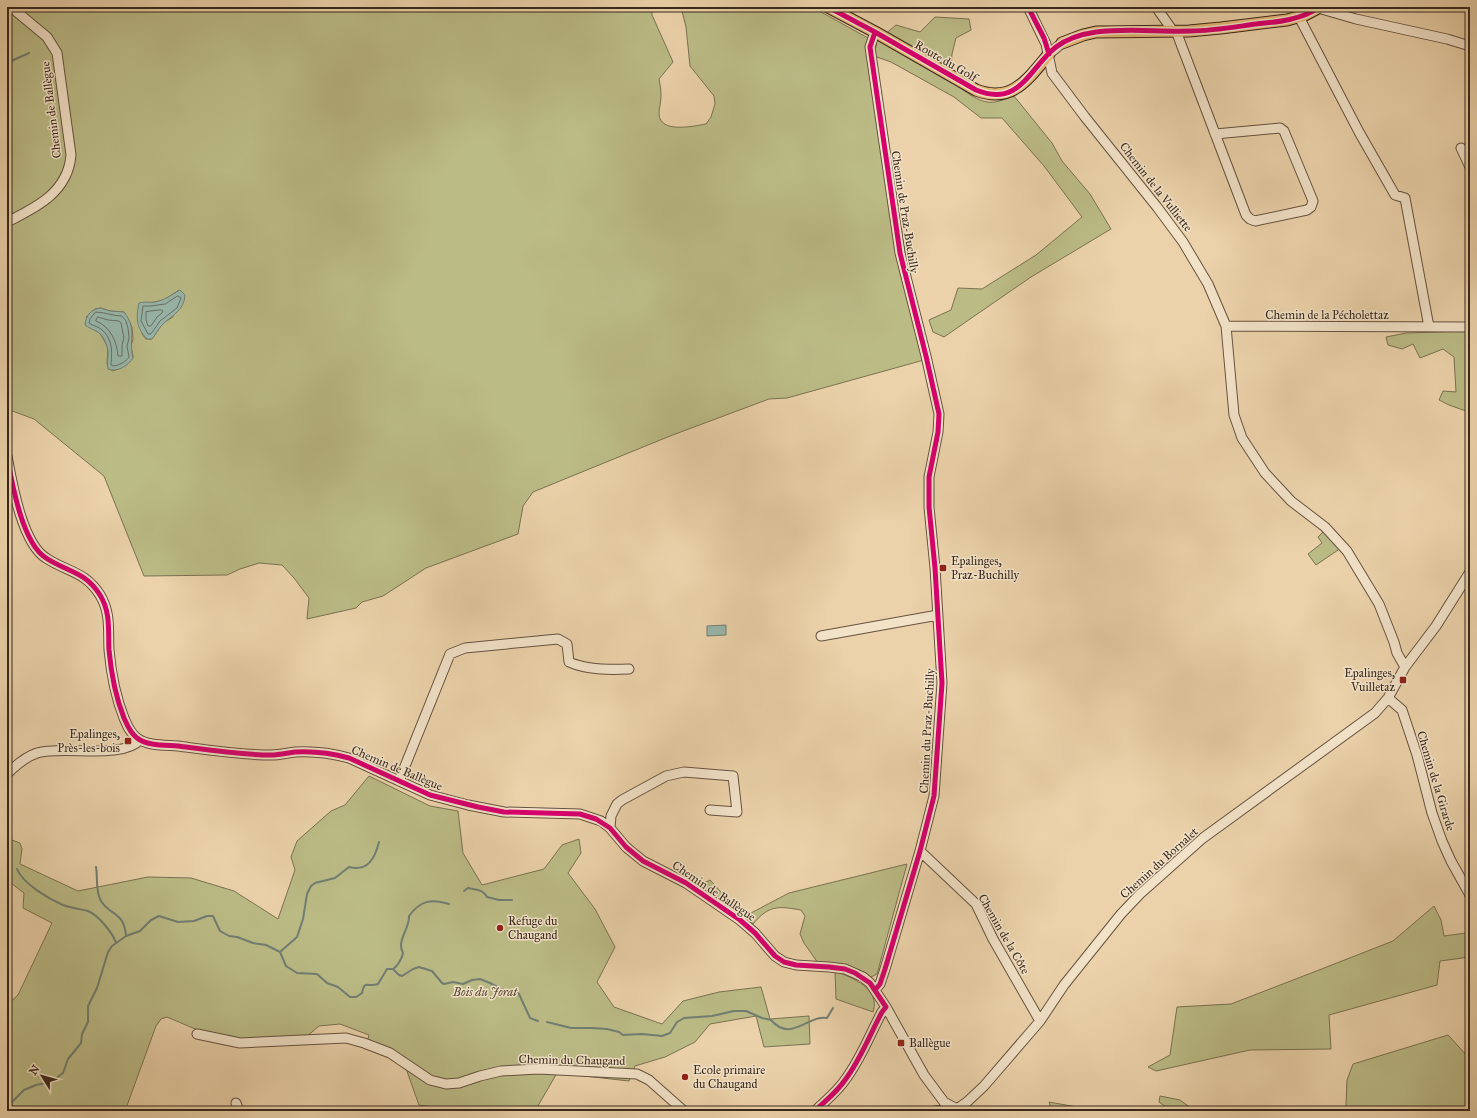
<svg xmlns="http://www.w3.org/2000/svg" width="1477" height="1118" font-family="'IM FELL Great Primer',serif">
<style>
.green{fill:#bbbb86;stroke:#7a7251;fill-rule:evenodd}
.water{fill:#98b7ab;stroke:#727e72}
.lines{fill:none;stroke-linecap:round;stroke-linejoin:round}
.shore{stroke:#687064;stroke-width:1}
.stream{stroke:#727e72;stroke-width:2}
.minor-casing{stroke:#665240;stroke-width:11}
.major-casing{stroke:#39281c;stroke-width:13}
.minor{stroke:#f2e2c8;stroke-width:9}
.major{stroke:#e6b975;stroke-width:11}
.cycleway-casing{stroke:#f2e2c8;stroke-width:8}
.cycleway{stroke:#d6006c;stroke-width:5}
.poi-dot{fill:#8f2418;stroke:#f2e2c8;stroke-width:1.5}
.labels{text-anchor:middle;stroke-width:3;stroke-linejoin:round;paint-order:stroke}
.street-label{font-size:12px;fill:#39281c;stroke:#f2e2c8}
.poi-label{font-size:12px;fill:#39281c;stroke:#f2e2c8;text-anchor:start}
.park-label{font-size:12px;font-style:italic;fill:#534531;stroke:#f2e2c8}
</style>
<rect width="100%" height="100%" fill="#ebd2aa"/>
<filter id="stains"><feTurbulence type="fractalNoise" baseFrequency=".005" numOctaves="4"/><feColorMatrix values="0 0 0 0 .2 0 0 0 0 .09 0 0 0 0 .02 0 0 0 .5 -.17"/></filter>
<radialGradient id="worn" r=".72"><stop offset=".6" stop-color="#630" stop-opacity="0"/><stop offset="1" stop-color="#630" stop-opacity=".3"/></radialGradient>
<!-- green -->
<path class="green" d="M7 7H652V15L673 62 659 79C660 84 661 90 661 95 661 102 659 108 659 114 660 134 694 126 706 124L711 117 715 104 714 96 690 66 686 27 681 7H812L868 38 924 360 787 398 769 399 670 436 533 492 523 506 518 534 426 568 383 596 362 602 356 608 307 619 309 598 294 578 282 565 259 563 240 569 227 575 144 576 104 476 34 419 7 409ZM179 290 173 317 163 323 152 339H146L142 334 150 303 164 300ZM101 308 110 311 124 312 132 327 133 339 131 346 133 357C129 364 120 369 112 371L107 364 108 347 101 335 86 317 95 309Z
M935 17 969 19 971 30 956 38 952 54 950 80C964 90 981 107 999 101 1004 100 1010 97 1014 96L1052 143 1062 161 1090 194 1111 229 1031 277 944 337 933 332 929 320 951 310 958 288 982 289 1036 255 1082 217 1044 166 1002 118H981L954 97 891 62 874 56 877 41 896 25 920 32Z
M1470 331V408L1466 411 1449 405 1439 400 1443 391 1456 392 1454 357 1443 349 1420 358 1413 344 1402 349 1388 345 1386 337 1406 333Z
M1324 531 1341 548 1316 565 1308 554 1322 543 1318 537Z
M369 776 430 806 458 811 463 853 482 885 544 869 562 845 579 839 581 853 568 873 595 909 615 947 597 982 614 1007 662 1024 683 1001 719 992 761 987 770 1019 809 1016 810 1044 764 1047 756 1016 710 1024 695 1042 665 1057 635 1066 629 1081 557 1073 535 1111H463L419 1105 404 1063 366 1046 369 1035 340 1024 319 1026 305 1038 242 1039 200 1031 167 1017 161 1019 156 1026 125 1111H7V1005L18 995 52 923 23 908 24 893 7 880V848L12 840 20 843 22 849 20 864 78 891 148 877 191 878 234 891 278 919 295 870 291 857 297 841 331 811 345 805Z
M907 864 877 974 871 977 857 969 818 963 804 943 800 934 805 916 801 910C778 906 769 905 753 924L698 886 710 880 730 902 751 913 789 893Z
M1434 906 1441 920 1444 936 1466 933 1470 945V957L1440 961 1437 985 1329 1015 1331 1049 1250 1050 1156 1071 1148 1067 1170 1055 1177 1007 1231 1004 1319 970 1393 941Z
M835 971C852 978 881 988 873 1012L836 999Z
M1448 1035 1470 1059V1111H1332L1346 1106 1347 1080 1353 1064Z
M1160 1096 1180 1100 1195 1111H1172L1159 1102Z
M1049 1102 1099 1111H1052Z"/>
<!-- water -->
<path class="water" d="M180 290 185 295C184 310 174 314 164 323 159 327 156 334 152 339H147C136 328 136 317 139 303 145 301 149 303 155 302 165 300 171 295 180 290Z
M101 308 110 311 124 312C138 330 128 339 133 358 129 365 117 373 108 369 107 363 108 358 108 353 108 346 103 334 96 331 92 329 89 328 85 325 86 315 91 309 101 308Z
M726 625V635L707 636V626Z"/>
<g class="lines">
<!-- shore -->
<path class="shore" d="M178 296 181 298 177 308 160 321 151 334H148L141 321 143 306H151L165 304Z
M161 310 163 311 162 313 157 317 151 326H148L146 320V312Z
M96 312C104 312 113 316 122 316L126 321 128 328 129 338 127 346 129 357C127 361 118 366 113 366L111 365C112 351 113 339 101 329 97 326 93 326 89 323L90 319Z
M98 317 108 320 119 321 121 323 124 338 122 345V356H118C117 342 111 327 96 321Z"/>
<!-- stream -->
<path class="stream" d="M7 66 9 62 29 53
M96 867C98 878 95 891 101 901 110 916 124 911 126 936
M17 869C23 884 49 899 63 905 71 908 80 909 88 911 98 915 113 933 116 943
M464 891 468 888C476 890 483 889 487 897L499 900H512
M280 952 297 937 303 919 307 894 311 886 315 883 335 878 349 867C368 872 375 858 379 842
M393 969C398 966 402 958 403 953 396 941 410 928 409 916 420 901 431 898 449 904
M547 1022 571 1028H592L607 1029 619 1032 623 1035 642 1034 662 1036 670 1033 677 1022 684 1018 712 1016 734 1011H746L762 1018 771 1020C791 1043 807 1015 827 1018L833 1008
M7 1110 13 1101 24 1090 36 1085 51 1082 63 1073 68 1059 81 1043 82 1034 88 1022V1006L97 988 108 952 112 946 126 936 140 931 151 920 159 916 178 922 194 921 207 916H213L220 931 229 936 237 937 253 943 266 945 280 952 286 966 297 973 317 974 327 983 338 987 350 997H356L362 993C365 979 367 988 378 984L387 969H393L399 975 402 976 413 969 419 967 432 971 442 983 444 984 453 982 463 984 472 980 480 979 490 983 503 990 515 992 519 994 530 1018 538 1021"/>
<!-- minor casing -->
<g class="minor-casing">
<path id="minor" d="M1028 7 1046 44 1052 73 1085 117 1157 207 1183 242 1208 284 1226 326 1234 415 1242 438 1265 473 1291 501 1325 527 1347 551 1379 604 1394 642 1397 653 1405 667
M1156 7 1173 31
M1318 8 1356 19 1447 39 1470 46
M1299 17 1359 132 1395 195 1405 198 1429 327
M1176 31 1246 215 1250 219 1255 221 1307 210 1311 207 1313 201 1284 131 1280 128 1215 134
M875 32 870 47 900 253 926 356 939 414 938 432 929 477V507L935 568 942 683 934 796 920 851 885 969 880 984 875 990
M1049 54 1062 43
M1461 148 1470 167
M7 222C37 207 68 192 71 155L57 53 47 37 11 7
M1226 326 1470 327
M7 456C12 483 22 543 46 558 67 572 85 571 100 595 111 613 108 631 109 650 111 672 116 698 124 718 127 725 130 733 137 738 147 746 165 745 178 746 208 750 240 755 271 755 279 755 287 753 295 752 313 751 331 753 349 758L430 795 468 805 504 812 580 814 601 821 610 828 626 847 643 861 686 883 740 920 755 933 775 956 784 962 796 965 829 967 845 969 863 977 870 983 886 1007 924 1075 944 1102 961 1111
M821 636 938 615
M1388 698 1402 710 1417 755 1432 813 1442 841 1451 861 1470 895
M7 774C16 765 25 757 37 753 64 745 121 760 140 740
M399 781 450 654 465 648 558 639 567 644 569 662C587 670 609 670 629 669
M610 828 611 816 617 804 622 800 666 776 684 772 733 776 737 812 710 810
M920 851 976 904 993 939 1040 1021
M197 1034 240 1043 346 1038 364 1043 390 1053 430 1080 446 1084 459 1083 480 1076 501 1071 538 1069 637 1074 649 1080 684 1111
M236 1103 239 1111
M815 1111C825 1101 837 1092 845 1080 861 1059 870 1034 882 1012L886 1007
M935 1111 957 1109 967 1102 984 1086 1040 1021 1064 985 1121 914 1140 894 1203 838 1375 713 1388 698 1405 667 1436 626 1470 572"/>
</g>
<!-- major casing -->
<g class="major-casing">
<path id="major" d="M828 7 875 32 976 90C1012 104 1028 79 1049 54
M1062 43 1083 35 1096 32 1189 31 1221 28 1287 20 1305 15 1320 7"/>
</g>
<!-- minor -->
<use href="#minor" class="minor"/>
<!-- major -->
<use href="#major" class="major"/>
<!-- cycleway casing -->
<g class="cycleway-casing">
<path id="cycleway" d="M828 7 875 32 976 90C1020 108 1029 68 1056 47 1068 38 1082 34 1096 32 1127 28 1159 32 1190 31 1212 31 1234 27 1256 24 1277 22 1301 20 1320 7
M1028 7 1044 38 1049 54
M875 32 870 47 900 253 926 356 939 414 938 432 929 477V507L935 568 942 683 934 796 920 851 885 969 880 984 875 990
M7 456C12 483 22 543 46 558 67 572 85 571 100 595 111 613 108 631 109 650 111 672 116 698 124 718 127 725 130 733 137 738 147 746 165 745 178 746 208 750 240 755 271 755 279 755 287 753 295 752 313 751 331 753 349 758L430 795 478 807 504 812 580 814 596 819 610 828 626 847 643 861 686 883 740 920 755 933 775 956 784 962 796 965 829 967 845 969 855 973 870 983 886 1007 882 1012C870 1034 861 1059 845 1080 837 1092 825 1101 815 1111"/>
</g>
<!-- cycleway -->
<use href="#cycleway" class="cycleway"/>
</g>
<!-- markers -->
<g class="poi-dot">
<rect x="939" y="564" width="8" height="8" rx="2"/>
<rect x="1399" y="676" width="8" height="8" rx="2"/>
<rect x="124" y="737" width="8" height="8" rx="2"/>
<circle cx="500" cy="928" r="4"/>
<rect x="897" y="1039" width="8" height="8" rx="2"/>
<circle cx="685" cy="1077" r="4"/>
</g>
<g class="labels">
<!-- street labels -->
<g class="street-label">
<text transform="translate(946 61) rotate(30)" y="4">Route du Golf</text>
<text transform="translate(51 110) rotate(-97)" y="4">Chemin de Ballègue</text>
<text transform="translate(1156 187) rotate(52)" y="4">Chemin de la Vulliette</text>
<text transform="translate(905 212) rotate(81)" y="4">Chemin de Praz-Buchilly</text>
<text x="1327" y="319">Chemin de la Pécholettaz</text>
<text transform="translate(927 731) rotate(-87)" y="4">Chemin du Praz-Buchilly</text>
<text transform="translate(397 768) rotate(23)" y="4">Chemin de Ballègue</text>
<text transform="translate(1436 781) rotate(73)" y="4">Chemin de la Girarde</text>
<text transform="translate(1159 863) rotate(-42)" y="4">Chemin du Bornalet</text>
<text transform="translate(714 891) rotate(34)" y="4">Chemin de Ballègue</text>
<text transform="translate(1004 934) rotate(60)" y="4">Chemin de la Côte</text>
<text transform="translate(572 1060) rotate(1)" y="4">Chemin du Chaugand</text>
</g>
<!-- poi labels -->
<g class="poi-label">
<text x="951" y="565">Epalinges,<tspan x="951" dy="14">Praz-Buchilly</tspan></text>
<text x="1395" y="677" text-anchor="end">Epalinges,<tspan x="1395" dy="14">Vuilletaz</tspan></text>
<text x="120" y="738" text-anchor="end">Epalinges,<tspan x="120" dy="14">Près-les-bois</tspan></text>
<text x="508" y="925">Refuge du<tspan x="508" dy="14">Chaugand</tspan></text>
<text x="909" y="1047">Ballègue</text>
<text x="693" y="1074">Ecole primaire<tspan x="693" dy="14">du Chaugand</tspan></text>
</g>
<!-- park labels -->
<g class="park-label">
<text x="485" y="996">Bois du Jorat</text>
</g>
</g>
<!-- margin -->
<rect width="1477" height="1118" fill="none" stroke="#ebd2aa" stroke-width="24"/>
<rect x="8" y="8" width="1461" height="1102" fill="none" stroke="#39281c" stroke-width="2"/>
<rect x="12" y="12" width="1453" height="1094" fill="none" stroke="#39281c"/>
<!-- north arrow -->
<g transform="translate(42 1076) rotate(307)" stroke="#f2e2c8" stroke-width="3" paint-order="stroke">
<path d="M0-3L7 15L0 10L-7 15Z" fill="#39281c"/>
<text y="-6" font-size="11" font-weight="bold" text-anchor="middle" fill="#39281c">N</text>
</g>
<rect width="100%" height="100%" filter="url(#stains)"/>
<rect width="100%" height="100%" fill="url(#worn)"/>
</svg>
